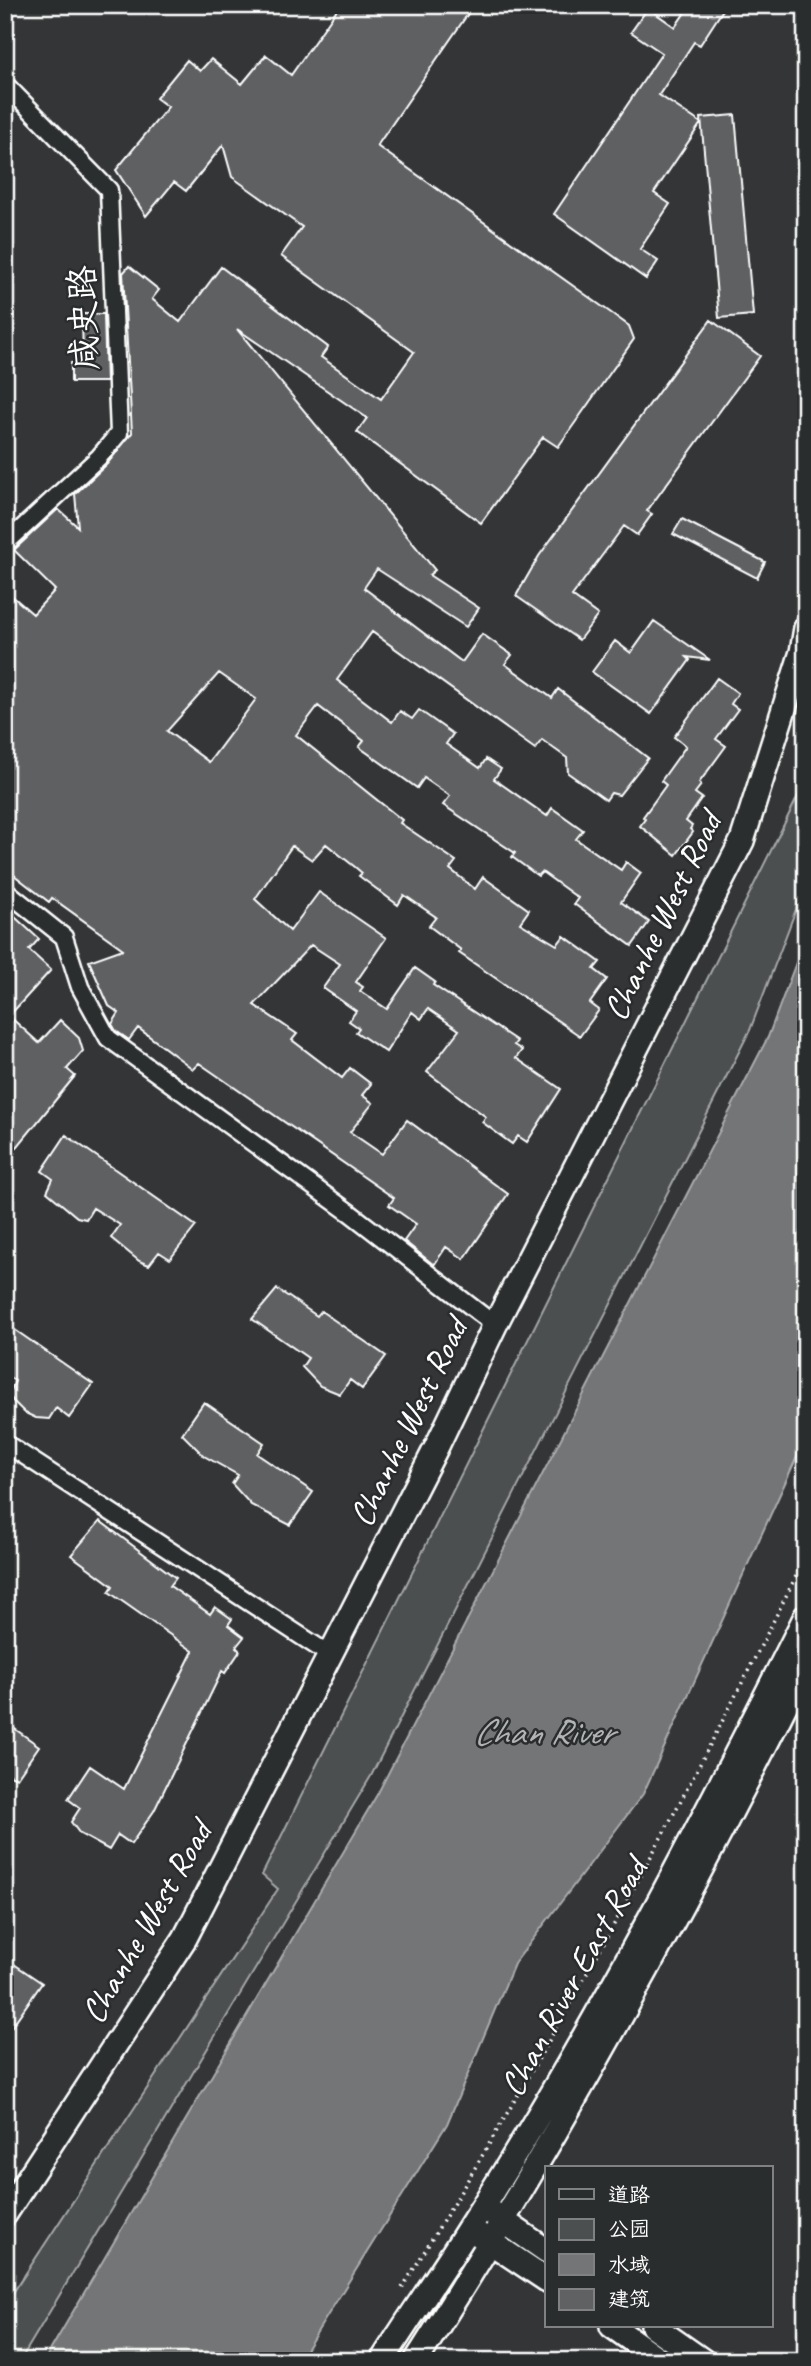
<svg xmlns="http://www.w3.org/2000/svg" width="811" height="2366" font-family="Caveat,'LXGW WenKai TC',sans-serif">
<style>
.green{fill:#4c4f50;stroke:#a6a7a8;stroke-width:2}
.water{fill:#737576;stroke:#abacad;stroke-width:2}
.building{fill:#5f6162;stroke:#fff;stroke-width:2;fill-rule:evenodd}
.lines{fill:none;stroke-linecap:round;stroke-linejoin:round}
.street-casing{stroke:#fff;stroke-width:21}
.secondary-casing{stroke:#fff;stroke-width:28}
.path{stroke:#fff;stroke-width:3.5;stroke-dasharray:2 5;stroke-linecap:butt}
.street{stroke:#2a2d2e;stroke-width:16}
.secondary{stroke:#2a2d2e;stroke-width:23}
.labels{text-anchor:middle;stroke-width:5;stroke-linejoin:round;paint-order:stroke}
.street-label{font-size:35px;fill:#fff;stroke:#2a2d2e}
.water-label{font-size:37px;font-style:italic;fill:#b2b3b4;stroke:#2a2d2e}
</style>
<rect width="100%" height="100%" fill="#333536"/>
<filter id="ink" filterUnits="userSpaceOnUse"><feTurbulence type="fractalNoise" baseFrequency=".0143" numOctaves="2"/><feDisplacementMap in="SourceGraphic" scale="14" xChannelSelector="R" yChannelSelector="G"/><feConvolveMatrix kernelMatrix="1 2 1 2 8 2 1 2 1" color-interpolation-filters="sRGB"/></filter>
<g filter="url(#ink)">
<!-- green -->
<path class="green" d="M806 780V883L750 1030 371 1776 20 2361H5V2305L278 1889 262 1875Z"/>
<!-- water -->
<path class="water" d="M806 936V1437L643 1794 514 1964 447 2124 299 2361H44L378 1793 768 1037Z"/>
<!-- building -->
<path class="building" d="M340 5H474L377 146 614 315 629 326 634 339 558 447 543 437 481 523 357 432 367 418 237 329 435 570 429 575 479 608 466 627 377 569 364 588 462 662 482 634 512 655 505 664 552 698 558 689 648 758 619 795 611 793 606 800 568 773 567 758 542 740 535 749 372 632 337 680 392 722 400 711 412 719 419 710 453 734 446 744 480 768 486 759 501 769 494 779 547 816 552 808 583 830 576 839 621 870 626 862 641 873 621 902 649 922 632 946 574 904 578 898 542 872 538 876 512 857 515 853 443 805 450 796 424 778 417 788 359 747 364 741 318 706 296 735 402 820 400 823 456 861 450 869 475 889 483 877 529 910 520 923 557 945 564 936 600 962 594 969 607 979 590 1003 599 1010 580 1036 459 953 461 950 429 926 436 917 404 895 398 905 359 876 362 873 355 867 326 844 312 860 292 846 255 899 290 931 319 892 386 938 356 982 363 987 360 991 387 1009 415 968 435 982 433 985 517 1041 514 1045 522 1050 516 1058 561 1089 527 1142 518 1136 512 1144 482 1122 486 1117 427 1072 459 1030 428 1009 421 1019 412 1012 386 1052 356 1032 359 1028 349 1021 356 1011 323 988 340 964 311 945 254 1005 297 1034 292 1040 342 1078 350 1068 371 1084 362 1095 373 1103 350 1132 382 1154 407 1120 508 1194 464 1259 446 1247 434 1265 404 1241 416 1224 389 1205 394 1198 199 1063 193 1069 138 1028 129 1040 116 1031 112 1024 119 1013 109 1006 89 961 123 949 52 898 49 902 5 868V590L33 614 55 590 14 550 58 509 78 527 75 494 107 464 132 433 123 273 129 266 159 290 152 299 180 322 221 267 328 347 321 357 381 399 414 352 281 256 302 227 232 177 223 145 186 191 174 182 146 216 116 170 168 107 156 98 187 60 200 71 211 59 242 84 266 55 291 75ZM219 673 256 699 209 762 167 731Z
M690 5H726L700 45 694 42 659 95 701 123 654 193 670 204 640 249 658 261 646 279 554 214 662 53 631 32 648 8 675 27Z
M735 115 753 315 719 318 701 118Z
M82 314H104L106 382H71V363H83Z
M711 320 760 356 647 511 652 514 637 535 624 526 572 596 598 615 579 640 516 596 539 556Z
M682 519 765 562 757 578 673 534Z
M654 621 710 660 687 657 690 660 651 714 592 672 615 641 631 653Z
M717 678 738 693 731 704 738 709 716 739 726 746 699 783 701 785 695 793 702 798 686 821 692 826 690 829 693 832 676 855 640 826 645 819 643 817 666 785 661 781 686 746 674 737Z
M5 908 39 939 29 950 51 970 9 1016 39 1043 60 1020 79 1038 83 1051 67 1069 75 1076 5 1162Z
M66 1135 196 1226 170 1259 159 1252 149 1265 139 1261 111 1238 120 1225 93 1208 86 1219 77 1217 47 1192 53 1179 42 1171Z
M277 1289 317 1316 321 1311 386 1356 362 1389 350 1380 340 1394 320 1386 302 1367 308 1358 252 1319Z
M5 1323 93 1384 69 1418 56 1408 49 1419 36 1418 25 1413 13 1401 9 1395 15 1381 5 1374Z
M204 1402 264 1443 257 1454 313 1492 290 1525 251 1505 232 1484 238 1475 204 1456 182 1434Z
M100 1521 176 1578 170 1586 210 1614 215 1607 232 1619 228 1625 244 1637 236 1647 240 1651 225 1673 222 1671 154 1811 131 1844 118 1835 109 1850 80 1834 71 1822 80 1808 68 1799 90 1766 124 1789 193 1651 109 1592 113 1586 71 1555Z
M5 1722 39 1746 17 1778 5 1773Z
M5 1958 42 1983 5 2036Z"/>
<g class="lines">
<!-- street casing -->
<g class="street-casing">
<path id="street" d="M5 84 109 190 119 433 99 457 5 544
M5 890 64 937 80 987 108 1038 350 1213 495 1325
M5 1443 330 1655"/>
</g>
<!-- secondary casing -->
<g class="secondary-casing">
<path id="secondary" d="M492 2213 547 2251
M5 2214 185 1938 436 1448 495 1325 742 841 802 652 806 628
M478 2234 547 2280
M612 2326 661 2361
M653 2326 703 2361
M382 2361C410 2316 441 2273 469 2228 593 2034 703 1822 806 1616
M416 2361C559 2137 688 1902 806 1664"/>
</g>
<!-- path -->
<path class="path" d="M402 2288C549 2051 682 1806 806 1556
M355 2361 362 2351"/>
<!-- street -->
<use href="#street" class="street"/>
<!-- secondary -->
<use href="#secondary" class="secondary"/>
</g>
</g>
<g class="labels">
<!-- street labels -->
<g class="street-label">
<text transform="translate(83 318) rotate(-92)" y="12">咸史路</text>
<text transform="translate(662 916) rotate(-64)" y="12">Chanhe West Road</text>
<text transform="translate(408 1422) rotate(-64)" y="12">Chanhe West Road</text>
<text transform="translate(146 1922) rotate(-60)" y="12">Chanhe West Road</text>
<text transform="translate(573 1977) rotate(-61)" y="12">Chan River East Road</text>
</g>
<!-- water labels -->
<g class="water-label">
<text x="543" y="1744">Chan River</text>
</g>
</g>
<!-- margin -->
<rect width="811" height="2366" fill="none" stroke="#2a2d2e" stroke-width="28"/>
<rect x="14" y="14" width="783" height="2338" fill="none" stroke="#fff" stroke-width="2.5" filter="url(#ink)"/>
<!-- legend -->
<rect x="545" y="2166" width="228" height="161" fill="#2a2d2e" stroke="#7f8182" stroke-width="2"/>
<rect x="559" y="2189" width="35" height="10" fill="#2a2d2e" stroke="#7f8182" stroke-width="2"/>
<text x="608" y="2202" font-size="21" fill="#ffffff">道路</text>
<rect x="559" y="2219" width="35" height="21" fill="#4c4f50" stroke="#7f8182" stroke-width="2"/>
<text x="608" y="2236" font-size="21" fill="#ffffff">公园</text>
<rect x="559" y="2254" width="35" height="21" fill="#737576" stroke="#7f8182" stroke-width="2"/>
<text x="608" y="2272" font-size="21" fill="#ffffff">水域</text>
<rect x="559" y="2289" width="35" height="21" fill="#5f6162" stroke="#7f8182" stroke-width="2"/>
<text x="608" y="2306" font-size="21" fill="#ffffff">建筑</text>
</svg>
